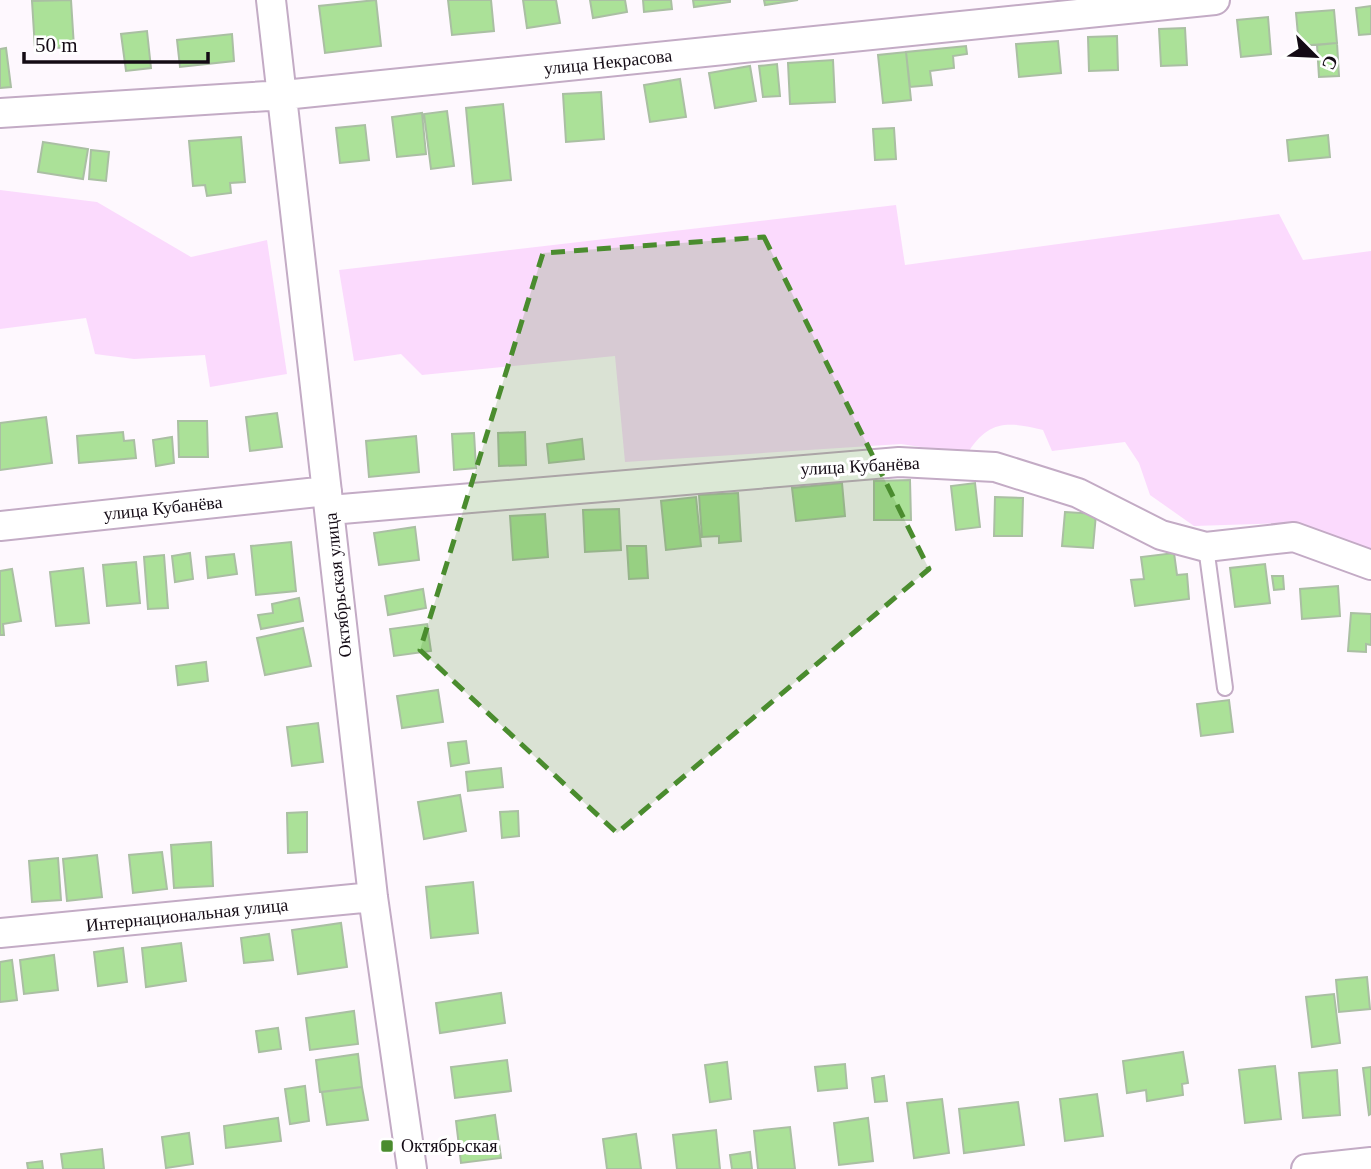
<svg xmlns="http://www.w3.org/2000/svg" width="1371" height="1169" font-family="Georgia,serif">
<style>
.green{fill:#fbdafd}
.building{fill:#abe198;stroke:#aabfa3;stroke-width:2}
.lines{fill:none;stroke-linecap:round;stroke-linejoin:round}
.service-casing{stroke:#c3abc5;stroke-width:18}
.minor-casing{stroke:#c3abc5;stroke-width:32}
.service{stroke:#fff;stroke-width:14}
.minor{stroke:#fff;stroke-width:28}
.marked{fill:#4a8c2e;fill-opacity:0.2;stroke:#4a8c2e;stroke-width:5;stroke-dasharray:14 9;stroke-linejoin:round}
.poi-dot{fill:#4a8c2e;stroke:#fff;stroke-width:2.5}
.labels{text-anchor:middle;stroke-width:6;stroke-linejoin:round;paint-order:stroke}
.street-label{font-size:18px;fill:#140b15;stroke:#fff}
.poi-label{font-size:18px;fill:#140b15;stroke:#fff;text-anchor:start}
</style>
<rect width="100%" height="100%" fill="#fef8fe"/>
<!-- green -->
<path class="green" d="M0 190 97 202 191 257 267 240 287 374 210 387 205 355 134 359 95 354 86 318 0 329Z
M896 205 905 265 1279 214 1303 260 1371 251V551L1290 523 1194 526 1150 495 1139 463 1125 442 1052 451 1043 430C1007 421 988 420 967 454L901 444 625 462 615 356 422 375 401 354 354 361 339 270Z"/>
<!-- building -->
<path class="building" d="M71 0 74 47 35 49 32 1Z
M376 0 381 46 325 53 319 6Z
M448 0H491L494 31 452 35Z
M523 0H556L560 23 527 28Z
M590 0H625L627 12 593 18Z
M643 0H671L672 9 644 12Z
M693 0H730V2L694 7Z
M764 0H798L765 5Z
M1371 6V34L1359 35 1356 8Z
M1334 10 1337 43 1299 46 1296 13Z
M1268 17 1271 54 1241 57 1237 20Z
M1185 28 1187 65 1161 66 1159 29Z
M147 31 151 68 126 71 121 34Z
M232 34 234 61 180 67 177 40Z
M1117 36 1118 70 1089 71 1088 37Z
M1058 41 1061 73 1019 77 1016 44Z
M1337 43 1339 76 1319 77 1317 45Z
M966 46 967 54 953 56 954 68 930 71 932 85 910 87 906 52Z
M6 48 11 87 0 88V49Z
M906 52 911 100 883 103 878 55Z
M833 60 835 102 790 104 788 63Z
M777 64 780 96 763 97 759 66Z
M750 66 756 101 715 108 709 73Z
M680 79 686 117 650 122 644 85Z
M601 92 604 139 566 142 563 94Z
M503 104 511 180 473 184 466 108Z
M447 111 454 166 431 169 424 114Z
M422 113 426 154 397 157 392 117Z
M365 125 369 160 340 163 336 128Z
M894 128 896 159 875 160 873 129Z
M1328 135 1330 157 1289 161 1287 140Z
M241 137 245 182 230 183 231 193 207 196 205 185 193 186 189 141Z
M43 142 88 149 83 179 38 172Z
M91 150 109 152 106 181 89 179Z
M277 413 282 447 250 451 246 417Z
M46 417 52 463 0 470V423Z
M178 421H207L208 457H179Z
M123 432 124 441 134 440 136 458 79 463 77 436Z
M525 432 526 465 499 466 498 433Z
M474 433 476 468 454 470 452 434Z
M416 436 419 472 369 477 366 441Z
M172 437 174 463 156 466 153 440Z
M582 439 584 459 549 463 547 444Z
M910 480 911 520H874V481Z
M842 483 845 516 796 521 792 488Z
M975 483 980 527 956 530 951 486Z
M738 493 741 541 719 543V536L702 537 699 495Z
M696 497 701 546 666 550 661 501Z
M995 497 1023 498 1022 536H994Z
M619 509 621 550 585 552 583 510Z
M1065 512 1096 514 1093 548 1062 546Z
M545 514 548 557 513 560 510 516Z
M415 527 419 560 379 565 374 533Z
M291 542 296 591 256 595 251 546Z
M627 546H646L648 578 629 579Z
M190 553 193 579 175 582 172 556Z
M1174 553 1177 575 1187 574 1189 599 1135 606 1131 580 1144 579 1141 557Z
M234 554 237 574 208 578 206 557Z
M164 555 168 608 148 609 144 557Z
M136 562 140 603 107 606 103 565Z
M1265 564 1270 603 1235 607 1230 568Z
M83 568 89 623 56 626 50 572Z
M12 569 21 621 3 624 4 635H0V571Z
M1272 576H1283L1284 589 1274 590Z
M1338 586 1340 616 1302 619 1300 589Z
M423 589 426 608 388 615 385 596Z
M299 598 303 621 261 629 258 615 273 613 272 604Z
M1351 613 1371 614V645L1366 644V652L1348 651Z
M427 624 431 651 394 656 390 629Z
M303 628 311 666 265 675 257 638Z
M206 662 208 681 178 685 176 666Z
M438 690 443 722 402 728 397 696Z
M1229 700 1233 732 1201 736 1197 704Z
M318 723 323 762 292 766 287 727Z
M466 741 469 763 451 766 448 743Z
M501 768 503 787 468 791 466 772Z
M460 795 466 831 424 839 418 802Z
M518 811 519 836 502 838 500 812Z
M307 812V852L288 853 287 813Z
M211 842 213 886 174 888 171 845Z
M162 852 167 889 133 893 129 855Z
M97 855 102 897 67 901 63 859Z
M58 858 61 900 32 902 29 861Z
M473 882 478 933 431 938 426 887Z
M341 923 347 967 298 974 292 930Z
M269 934 273 960 244 963 241 938Z
M181 943 186 981 146 987 142 948Z
M123 948 127 982 98 986 94 952Z
M54 955 58 990 24 994 20 960Z
M12 960 17 1000 0 1002V962Z
M1367 977 1370 1009 1339 1012 1336 980Z
M501 993 505 1023 440 1033 436 1003Z
M1334 994 1340 1043 1312 1047 1306 997Z
M354 1011 358 1044 310 1050 306 1018Z
M278 1028 281 1049 259 1052 256 1031Z
M1183 1052 1188 1083 1182 1084 1183 1095 1147 1101 1146 1090 1127 1093 1123 1061Z
M358 1054 362 1087 320 1092 316 1060Z
M507 1060 511 1091 455 1098 451 1067Z
M727 1062 731 1099 710 1102 705 1065Z
M845 1064 847 1088 818 1091 815 1067Z
M1275 1066 1281 1119 1245 1123 1239 1070Z
M1371 1067V1114L1369 1115 1363 1068Z
M1337 1070 1340 1115 1303 1118 1299 1073Z
M884 1076 887 1101 875 1102 872 1078Z
M305 1086 309 1121 290 1124 285 1089Z
M362 1087 368 1120 327 1125 322 1092Z
M1097 1094 1103 1136 1065 1141 1060 1099Z
M942 1099 949 1153 914 1158 907 1103Z
M1018 1102 1024 1145 964 1153 959 1109Z
M495 1115 501 1158 461 1163 456 1121Z
M278 1118 281 1141 226 1148 224 1126Z
M868 1118 873 1161 839 1165 834 1123Z
M790 1127 795 1169H758L754 1131Z
M716 1130 720 1169H677L673 1135Z
M189 1133 193 1164 166 1168 162 1137Z
M636 1134 641 1169H607L603 1139Z
M102 1149 104 1169H63L61 1154Z
M750 1152 752 1169H732L730 1155Z
M42 1161 43 1169H28L27 1163Z"/>
<g class="lines">
<!-- service casing -->
<g class="service-casing">
<path id="service" d="M1206 547 1225 688"/>
</g>
<!-- minor casing -->
<g class="minor-casing">
<path id="minor" d="M271 0 373 897 412 1169
M0 113 284 95 1215 0
M330 510 899 462 995 467 1078 493 1161 535 1206 547 1294 537 1371 565
M0 526 327 491
M0 933 373 897
M1306 1169 1371 1162"/>
</g>
<!-- service -->
<use href="#service" class="service"/>
<!-- minor -->
<use href="#minor" class="minor"/>
</g>
<!-- marked area -->
<path class="marked" d="M764 237 929 569 617 833 420 650 543 253Z"/>
<!-- markers -->
<rect class="poi-dot" x="380" y="1139" width="14" height="14" rx="3.5"/>
<g class="labels">
<!-- street labels -->
<g class="street-label">
<text transform="translate(608 62) rotate(-6)" y="6">улица Некрасова</text>
<text transform="translate(860 466) rotate(-3)" y="6">улица Кубанёва</text>
<text transform="translate(163 508) rotate(-6)" y="6">улица Кубанёва</text>
<text transform="translate(338 585) rotate(-96)" y="6">Октябрьская улица</text>
<text transform="translate(187 915) rotate(-6)" y="6">Интернациональная улица</text>
</g>
<!-- poi labels -->
<g class="poi-label">
<text x="401" y="1152">Октябрьская</text>
</g>
</g>
<!-- north arrow -->
<g transform="translate(1315 56) rotate(114)" stroke="#ffffff" stroke-width="5" paint-order="stroke">
<path d="M0-5L12 26L0 18L-12 26Z" fill="#140b15"/>
<text y="-10" font-size="19" font-weight="bold" text-anchor="middle" fill="#140b15">С</text>
</g>
<!-- scale -->
<path d="M24 52v10h184v-10" fill="none" stroke="#140b15" stroke-width="3.5"/>
<text x="35" y="52" font-size="21" fill="#140b15" stroke="#ffffff" stroke-width="5" paint-order="stroke">50 m</text>
</svg>
